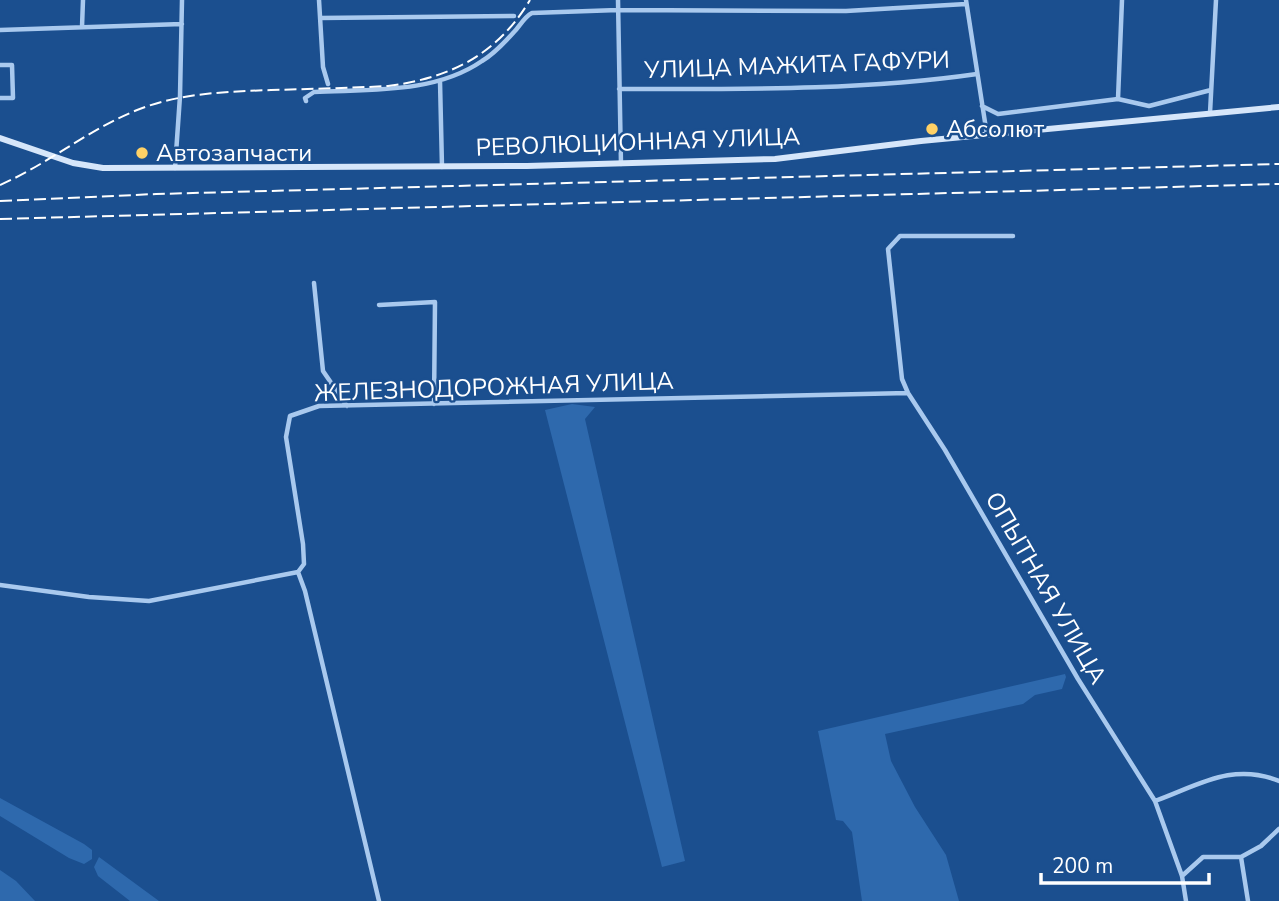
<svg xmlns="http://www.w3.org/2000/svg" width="1279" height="901" font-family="'Nunito Sans',sans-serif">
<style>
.green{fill:#2e69ad}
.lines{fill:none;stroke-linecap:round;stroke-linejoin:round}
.minor{stroke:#a9c9ee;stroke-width:4.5}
.secondary{stroke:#d6e6fa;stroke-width:6}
.rail{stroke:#fff;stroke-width:2;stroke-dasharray:12 5;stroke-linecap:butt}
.poi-dot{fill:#ffd166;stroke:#1b4f8f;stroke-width:2.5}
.labels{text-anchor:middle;stroke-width:5;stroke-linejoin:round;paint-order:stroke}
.street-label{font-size:24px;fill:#fff;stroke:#1b4f8f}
.poi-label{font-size:24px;fill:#fff;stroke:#1b4f8f;text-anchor:start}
</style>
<rect width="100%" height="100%" fill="#1b4f8f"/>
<!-- green -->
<path class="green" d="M572 404 595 407 585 419 685 861 662 867 545 410Z
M1065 674 1066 677 1062 689 1035 695 1023 704 885 734 891 761 915 807 946 855 959 901H862L852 832 843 821 836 820 818 731Z
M0 798 84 844 92 850V859L84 864 69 858 0 816Z
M99 857 159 901H130L98 876 94 867Z
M0 870 16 881 35 901H0Z"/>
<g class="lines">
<!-- minor -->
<path class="minor" d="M319 0 323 67 328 84
M618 0 621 164
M966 0 987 135
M320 18 514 16
M82 27 83 0
M0 30 182 24
M0 65H12L13 98H0
M440 81 442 167
M619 89C738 89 859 91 977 74
M1118 99 1122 0
M306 101 305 98 314 92C370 89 434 94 482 61 494 54 505 42 514 32 520 26 524 17 532 13L618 10 846 11 966 4
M982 106 998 114 1118 99 1149 106 1211 90
M1210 113 1216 0
M175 168 180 96 182 0
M1013 236H900L888 249 902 379 908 393 945 450 1078 679 1155 801 1182 876 1186 901
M314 283 323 371 347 406
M379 305 435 302 434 404
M298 572 305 591 379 901
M0 585 89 597 149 601 298 572 304 564 303 544 286 437 290 416 319 406 908 393
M1155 801C1199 785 1233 762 1279 781
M1241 857 1261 846 1279 829
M1182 876 1203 857H1241L1248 901"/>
<!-- secondary -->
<path class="secondary" d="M0 138 73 163 103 168 527 166 775 159 921 141 1279 107"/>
<!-- rail -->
<path class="rail" d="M0 185C46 165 84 133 130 113 175 93 222 92 271 90 310 89 349 88 388 86 450 78 497 55 530 0
M0 201 156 194 1279 164
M0 219 1279 184"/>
</g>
<!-- markers -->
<g class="poi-dot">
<circle cx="932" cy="129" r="7"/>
<circle cx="142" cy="153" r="7"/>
</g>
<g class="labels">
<!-- street labels -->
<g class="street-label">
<text transform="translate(797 65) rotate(-2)" y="8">УЛИЦА МАЖИТА ГАФУРИ</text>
<text transform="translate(638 142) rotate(-2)" y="8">РЕВОЛЮЦИОННАЯ УЛИЦА</text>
<text transform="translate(494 387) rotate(-2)" y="8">ЖЕЛЕЗНОДОРОЖНАЯ УЛИЦА</text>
<text transform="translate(1046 588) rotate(60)" y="8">ОПЫТНАЯ УЛИЦА</text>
</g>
<!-- poi labels -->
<g class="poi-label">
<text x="946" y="137">Абсолют</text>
<text x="156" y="161">Автозапчасти</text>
</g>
</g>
<!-- scale -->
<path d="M1041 873v10h168v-10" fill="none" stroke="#ffffff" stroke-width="3.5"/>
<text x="1052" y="873" font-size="21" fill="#ffffff" stroke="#1b4f8f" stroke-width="5" paint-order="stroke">200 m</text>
</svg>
